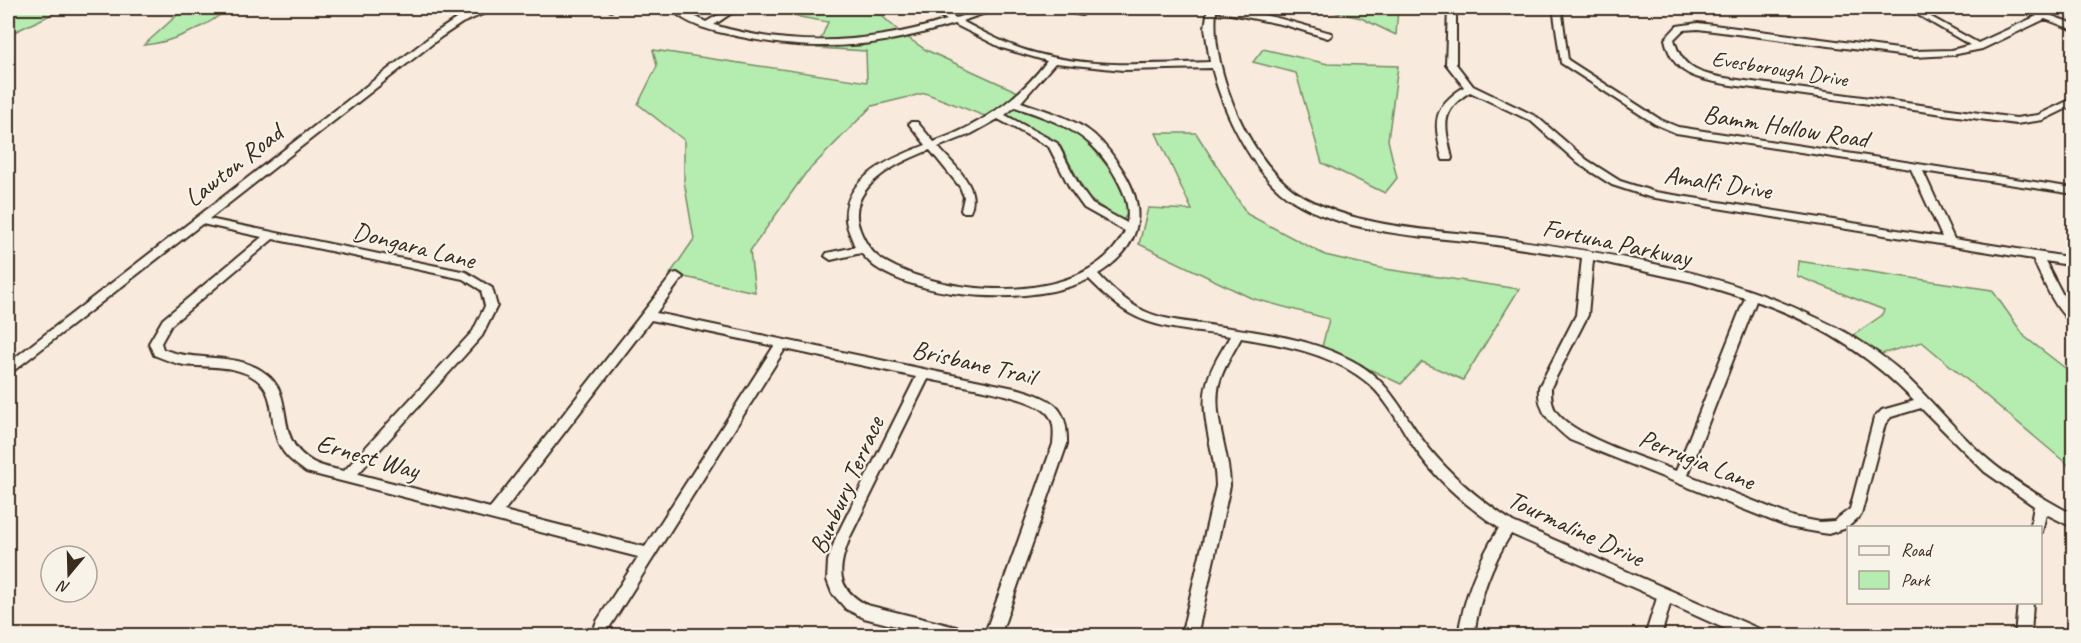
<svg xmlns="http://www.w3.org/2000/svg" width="2081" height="643" font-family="Caveat,sans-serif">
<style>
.green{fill:#b5ecaf;stroke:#788b66;stroke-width:1.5}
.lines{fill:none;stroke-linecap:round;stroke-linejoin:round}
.street-casing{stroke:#3b2a1e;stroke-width:4}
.street{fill:#f7f3e8;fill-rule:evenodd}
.labels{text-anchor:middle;stroke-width:4.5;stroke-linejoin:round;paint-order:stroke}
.far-street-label{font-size:22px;fill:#3b2a1e;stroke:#f7f3e8}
.street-label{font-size:26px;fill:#3b2a1e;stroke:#f7f3e8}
</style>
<rect width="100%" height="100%" fill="#f8eadd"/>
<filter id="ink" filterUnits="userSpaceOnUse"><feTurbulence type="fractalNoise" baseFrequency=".0167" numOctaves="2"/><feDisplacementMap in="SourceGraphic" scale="12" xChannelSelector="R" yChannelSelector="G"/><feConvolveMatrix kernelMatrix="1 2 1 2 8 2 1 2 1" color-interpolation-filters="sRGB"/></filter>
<g filter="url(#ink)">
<!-- green -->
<path class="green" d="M8 8H65L8 35Z
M185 8H229C208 26 172 43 144 45Z
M801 8H873L901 33 926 50 1018 92 1006 103 1080 132 1123 186 1129 212 1122 221 1088 198 1061 147 1011 117 994 111 987 117 925 93 872 106 805 174 750 251 755 292 670 274 694 239 684 181V140L638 104 657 66 653 50 867 82 866 51 817 48 828 22 794 16Z
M1316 8H1398L1396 35 1361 18Z
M1263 49 1328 64 1398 66 1388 140 1397 178 1385 193 1322 163 1296 73 1253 62Z
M1156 133H1196L1247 214 1325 255 1385 269 1519 289 1463 380 1422 362 1401 384 1322 347 1329 319 1251 298 1139 244 1148 208 1192 210Z
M1798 261 1992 290 2025 337 2073 374V469L1922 342 1881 354 1852 336 1881 316 1884 310 1797 276Z"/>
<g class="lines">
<!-- street casing -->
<g class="street-casing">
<path id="street" d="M486 8H497L462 23 441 37 209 219 466 272 492 288 497 306 482 336 358 474 490 508 673 274 677 273 683 277 656 313 1019 389C1052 399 1068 406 1067 444L1000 636H984L1053 444C1054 434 1055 421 1047 413 1030 395 954 385 928 379L850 537C838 569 834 587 867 605L964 629 969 631 971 636H935L864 618 846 609 832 593 827 580 828 561 836 537 916 377 785 349 609 628 607 636H591L597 621 638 557 306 472C296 464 286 458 280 446 268 425 278 395 256 379 235 364 208 368 184 365 173 363 164 359 154 355L149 343 163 319 262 237 202 224 12 372 8 373V363L435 33 456 19ZM273 239 463 279 481 290 485 306 473 331 344 471C334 469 322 467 313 462 271 438 298 397 265 373 236 351 196 363 163 349L161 343 171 325ZM651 320 774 346 645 547 504 511Z
M606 8H615L611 11Z
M670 8H679L706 22 730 8H739L714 25C792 48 871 44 947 20L927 8H937L956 18 984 8H995L994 10 962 21C986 34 1009 46 1035 53 1092 69 1152 64 1210 62L1205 28 1208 8C1249 8 1292 22 1331 33L1332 35 1328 38 1285 25 1216 11C1210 70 1251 168 1304 197 1362 229 1429 229 1493 237 1601 252 1716 269 1815 317 1844 330 1872 347 1897 368 1928 396 1953 428 1984 456 2011 480 2042 498 2074 515V528L2046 514 2042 532 2040 533V528H2030L2034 506 1985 472 1921 408 1891 417 1885 424 1861 515 1847 528 1828 534 1788 527 1570 440C1552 425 1537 412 1539 387L1576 315 1582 258C1546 252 1510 247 1474 242 1412 235 1339 233 1286 196 1251 170 1222 109 1212 68L1123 70 1055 63 1021 102C1042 109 1065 116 1085 128 1099 137 1110 151 1119 165 1149 208 1143 246 1098 274 1111 288 1126 302 1144 311 1165 321 1191 322 1215 326 1260 332 1309 338 1351 360 1391 380 1402 414 1428 447 1452 477 1481 501 1513 522L1764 631 1766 636H1741L1670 604 1661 636H1645L1657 598 1511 534C1491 565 1479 598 1474 636H1458C1464 596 1478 561 1499 528 1468 507 1438 482 1416 450 1401 428 1389 402 1369 384 1334 354 1285 345 1241 338 1233 353 1223 368 1219 384 1212 417 1230 453 1230 486L1197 636H1181L1216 486C1216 453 1198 416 1207 383 1211 366 1222 351 1230 336 1197 331 1158 330 1129 313 1114 304 1101 291 1089 279 1035 306 924 301 874 266 869 262 865 257 861 253L831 260 825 256 827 253 855 247C852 238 847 229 846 220 842 178 894 157 926 145L909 124 911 122H917L934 142C980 125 1017 101 1047 61L1002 48 954 24C877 48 816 53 736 36 713 31 687 26 670 8ZM1015 107C1062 123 1093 134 1117 179 1125 194 1130 207 1127 223L1092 204 1081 189 1057 143 1005 115ZM998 119 1049 147 1071 190 1084 208 1125 231C1089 308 946 298 884 261 872 254 865 243 860 230 843 187 899 162 930 150L960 187 964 197 961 210 962 212H970C982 187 953 165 938 147L971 134ZM1593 260 1693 282 1745 298 1676 471C1645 458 1572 437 1555 410 1551 403 1551 395 1551 387L1588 315ZM1756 301C1816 322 1869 354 1914 401L1882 410 1874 418 1850 509 1834 521 1820 522 1794 517 1688 475Z
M1055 8H1071L1086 12 1082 15 1059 11Z
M1448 8H1456V64L1473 86 1537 117 1587 160 1620 181 1655 192 1942 237 1911 169 1676 133 1655 124 1561 63 1554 14 1557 8H1565L1562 14 1568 60 1661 120 1678 127 2074 188V194L1923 171 1954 239 2074 258V266L2045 261 2065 299 2074 310V323C2057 316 2041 276 2033 259L1649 197 1612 185 1579 164 1531 121 1470 92C1439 111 1445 126 1452 158L1451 160H1443C1440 153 1439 145 1438 137 1433 112 1444 100 1464 87L1446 64Z
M1906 8H1915L1978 43 2037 16 2020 10 2019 8H2030L2074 24V30L2045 19 1982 49 1952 55 1914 57 1698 29 1683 30 1674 39C1682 71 1702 74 1731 79L2016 118 2038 115 2074 98V105L2043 120 2016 124 1731 85C1698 79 1673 76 1665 39L1677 26 1698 23 1914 51 1952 50 1970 45Z
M2018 602H2033L2031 636H2015Z"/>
</g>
<!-- street -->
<use href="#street" class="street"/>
</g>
</g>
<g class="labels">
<!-- far-street labels -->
<g class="far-street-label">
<text transform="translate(1780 68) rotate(9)" y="8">Evesborough Drive</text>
</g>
<!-- street labels -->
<g class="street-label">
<text transform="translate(1786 126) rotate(9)" y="9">Bamm Hollow Road</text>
<text transform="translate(233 165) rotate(-38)" y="9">Lawton Road</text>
<text transform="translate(1718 182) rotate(9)" y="9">Amalfi Drive</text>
<text transform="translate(1617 242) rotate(12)" y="9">Fortuna Parkway</text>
<text transform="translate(414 245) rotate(14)" y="9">Dongara Lane</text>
<text transform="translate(974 362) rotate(13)" y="9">Brisbane Trail</text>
<text transform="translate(368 456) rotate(16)" y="9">Ernest Way</text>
<text transform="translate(1697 459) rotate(22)" y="9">Perrugia Lane</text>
<text transform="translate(846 485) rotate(-66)" y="9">Bunbury Terrace</text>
<text transform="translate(1576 528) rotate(25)" y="9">Tourmaline Drive</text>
</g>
</g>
<!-- margin -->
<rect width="2081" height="643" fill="none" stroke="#f7f3e8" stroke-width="30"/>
<rect x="15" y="15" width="2051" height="613" fill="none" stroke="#3b2a1e" stroke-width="2" filter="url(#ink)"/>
<!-- legend -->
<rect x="1847" y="526" width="195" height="78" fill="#f7f3e8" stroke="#aca397" stroke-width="1.5"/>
<rect x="1859" y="546" width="30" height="9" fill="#f7f3e8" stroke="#aca397" stroke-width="1.5"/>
<text x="1901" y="556" font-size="18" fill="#3b2a1e">Road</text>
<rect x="1859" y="571" width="30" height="18" fill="#b5ecaf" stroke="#aca397" stroke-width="1.5"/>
<text x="1901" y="586" font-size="18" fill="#3b2a1e">Park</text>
<!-- north arrow -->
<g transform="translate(69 574) rotate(199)"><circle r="28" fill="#f7f3e8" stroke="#aca397" stroke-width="1.5"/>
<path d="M0-4.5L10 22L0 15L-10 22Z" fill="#3b2a1e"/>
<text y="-9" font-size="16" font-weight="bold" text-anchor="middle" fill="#3b2a1e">N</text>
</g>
</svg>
